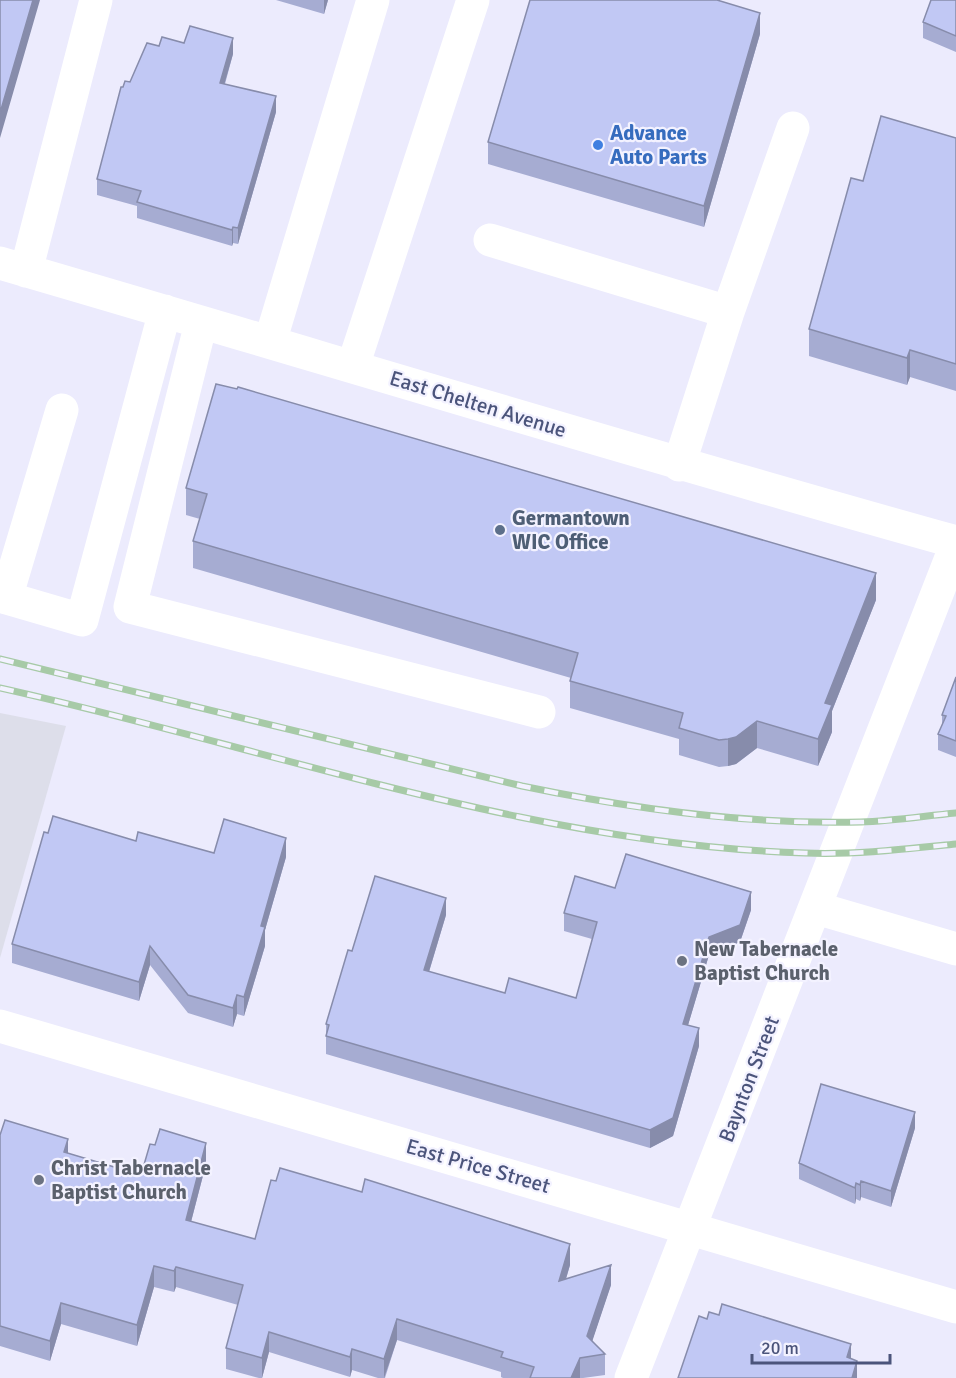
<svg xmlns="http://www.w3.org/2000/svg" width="956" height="1378" font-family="Signika,sans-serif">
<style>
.industrial{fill:#dddeea}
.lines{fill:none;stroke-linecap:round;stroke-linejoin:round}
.minor{stroke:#fff;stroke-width:33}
.rail-casing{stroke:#a7caa7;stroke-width:7}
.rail{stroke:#f3f2ff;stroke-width:4.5;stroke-dasharray:14;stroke-linecap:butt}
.wall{fill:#a6acd2}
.shaded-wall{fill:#878cab}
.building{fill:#c1c8f4;stroke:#878cab;stroke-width:1.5}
.shop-dot{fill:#3f7fe0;stroke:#f3f2ff;stroke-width:2}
.service-dot{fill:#5c6f8a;stroke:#f3f2ff;stroke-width:2}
.worship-dot{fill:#6b7280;stroke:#f3f2ff;stroke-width:2}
.labels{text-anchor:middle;stroke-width:4.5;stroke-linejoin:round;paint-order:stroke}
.shop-label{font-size:21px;font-weight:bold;fill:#366cbe;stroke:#f3f2ff;text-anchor:start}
.street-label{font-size:21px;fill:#4b547b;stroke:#f3f2ff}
.service-label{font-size:21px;font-weight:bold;fill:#4e5e75;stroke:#f3f2ff;text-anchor:start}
.worship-label{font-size:21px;font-weight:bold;fill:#5b616d;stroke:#f3f2ff;text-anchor:start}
</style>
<rect width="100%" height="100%" fill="#ecebfd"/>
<!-- industrial -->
<path class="industrial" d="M0 713 66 726 0 958Z"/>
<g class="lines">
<!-- minor -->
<path class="minor" d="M490 240 728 312
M0 263C319 356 636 453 956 542
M26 271 96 0
M201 323 130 607 539 712
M270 342 373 0
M353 366 473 0
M679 465 728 312 793 128
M0 596 82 620 165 311
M6 598 62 410
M816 908 956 949
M0 1026 956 1307
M631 1378 956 545"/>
<!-- rail casing -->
<g class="rail-casing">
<path id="rail" d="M0 659 522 786C633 809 747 825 861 822 892 821 924 816 956 813
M0 688C265 747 532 845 805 853 855 855 906 849 956 844"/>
</g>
<!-- rail -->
<use href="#rail" class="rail"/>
</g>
<!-- wall -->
<path class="wall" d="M276 0H328L324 14Z
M956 0V52L923 38V22Z
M760 34 704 227 488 164V142Z
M184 43 233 54 225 84 276 112 238 244 233 243 232 246 137 218V206L97 195V179L123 87 130 82 159 46Z
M956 138V391L910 377 907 385 809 356V329L863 181Z
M186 488 876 600 832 711V732L818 766 757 748 736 764 728 766 719 767 679 755V739L570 708V681L571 678 193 568V541L200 519 186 515Z
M956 677V757L938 750V734L942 726V715Z
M48 833 136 841 214 853 286 857 265 930V946L244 1016 237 1014 233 1027 188 1013 150 965 139 1001 12 963V944Z
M615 888 751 910 740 942 709 955 688 1025 699 1046 673 1136 650 1148 326 1054V1024L352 951 446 915 429 972 505 993 576 998 592 939 564 931V913Z
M915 1128 891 1207 861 1197 860 1201 856 1199 855 1204 799 1179V1163Z
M0 1135 68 1153 141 1175 206 1164 191 1222 255 1239 570 1265 566 1279 611 1285 592 1341 605 1354V1375L583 1378H503L501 1377V1372L397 1340 385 1378H378L352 1370 350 1377 269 1352 262 1378H259L226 1369V1348L238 1305 176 1287 174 1292 154 1287 137 1346 61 1324 50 1361 0 1346Z"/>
<!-- shaded-wall -->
<path class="shaded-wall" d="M33 0H40L0 138V113Z
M324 0H328L324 14Z
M760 13V34L704 227V206Z
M233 38V54L220 99V83Z
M276 96V112L238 244V228Z
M233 227V243L232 246V230Z
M910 350V377L907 385V358Z
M876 573V600L832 711V732L818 766V739L825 703Z
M757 721V748L736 764 728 766V739Z
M286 838V857L265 930V946L244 1016V997L261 926Z
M751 892V910L740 942 709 955 683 1042V1024L709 937Z
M446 898V915L424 988V970Z
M150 946V965L139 1001V982Z
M237 995V1014L233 1027V1008Z
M699 1028V1046L673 1136 650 1148V1130Z
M915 1112V1128L891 1207V1191Z
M68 1139V1160L64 1152Z
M206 1143V1164L186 1241V1220Z
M861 1181V1197L860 1201V1185Z
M856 1183V1199L855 1204V1188Z
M570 1244V1265L559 1302V1281Z
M611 1265V1285L587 1357V1336Z
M154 1266V1287L137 1346V1325Z
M176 1267V1287L174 1292V1271Z
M61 1303V1324L50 1361V1341Z
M397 1319V1340L384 1378V1359Z
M269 1332V1352L262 1378V1358Z
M851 1344V1360L847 1357Z
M352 1349V1370L350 1377V1357Z
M580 1358V1378H571Z
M857 1361V1378H852Z"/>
<!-- building -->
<path class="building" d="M0 0H33L0 113Z
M530 0H717L760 13 704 206 488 142Z
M931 0H956V36L923 22Z
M190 26 233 38 220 83 276 96 238 228 233 227 232 230 137 202 141 191 97 179 121 87H123L125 81 130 82 147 43 159 46 162 37 184 43Z
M881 116 956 138V364L910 350 907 358 809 329 851 178 863 181Z
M216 384 237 389 238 387 876 573 825 703 832 705 818 739 757 721 736 737 728 739 719 740 679 728 683 713 570 681 578 653 193 541 207 494 186 488Z
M956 677V741L938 734 946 716 942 715Z
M53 816 136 841 138 832 214 853 224 819 286 838 261 926 265 927 244 997 237 995 233 1008 188 995 150 946 139 982 12 944 44 832 48 833Z
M626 854 751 892 740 925 709 937 683 1024 699 1028 673 1118 650 1130 326 1036 329 1025 326 1024 348 950 352 951 375 876 446 898 424 970 505 993 509 978 576 998 597 922 564 913 575 876 615 888Z
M821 1084 915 1112 891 1191 861 1181 860 1185 856 1183 855 1188 799 1163Z
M5 1120 68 1139 64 1152 141 1175 150 1144 155 1145 160 1129 206 1143 186 1220 255 1239 271 1180 276 1181 280 1168 362 1192 365 1179 570 1244 559 1281 611 1265 587 1336 605 1354 580 1358 571 1378H530L534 1367 501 1357 503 1352 397 1319 384 1359 352 1349 350 1357 269 1332 262 1358 226 1348 243 1285 176 1267 174 1271 154 1266 137 1325 61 1303 50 1341 0 1326V1135Z
M722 1304 851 1344 847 1357 857 1361 852 1378H678L699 1316 707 1319 709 1312 719 1315Z"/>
<!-- markers -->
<circle class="shop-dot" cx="598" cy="145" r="6"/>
<circle class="service-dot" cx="500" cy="530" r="6"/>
<g class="worship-dot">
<circle cx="682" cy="961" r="6"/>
<circle cx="39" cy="1180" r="6"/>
</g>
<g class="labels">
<!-- shop labels -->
<g class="shop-label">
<text x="610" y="140">Advance<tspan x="610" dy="24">Auto Parts</tspan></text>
</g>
<!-- street labels -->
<g class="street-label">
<text transform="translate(478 404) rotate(17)" y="7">East Chelten Avenue</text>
<text transform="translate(749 1079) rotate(-69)" y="7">Baynton Street</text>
<text transform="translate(478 1166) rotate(16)" y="7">East Price Street</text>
</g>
<!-- service labels -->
<g class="service-label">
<text x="512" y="525">Germantown<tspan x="512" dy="24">WIC Office</tspan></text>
</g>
<!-- worship labels -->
<g class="worship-label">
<text x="694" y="956">New Tabernacle<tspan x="694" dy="24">Baptist Church</tspan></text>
<text x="51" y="1175">Christ Tabernacle<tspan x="51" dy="24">Baptist Church</tspan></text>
</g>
</g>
<!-- scale -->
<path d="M752 1354v9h138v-9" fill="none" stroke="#4b547b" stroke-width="3"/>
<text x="761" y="1354" font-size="18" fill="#4b547b" stroke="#f3f2ff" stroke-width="4.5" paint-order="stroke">20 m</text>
</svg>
